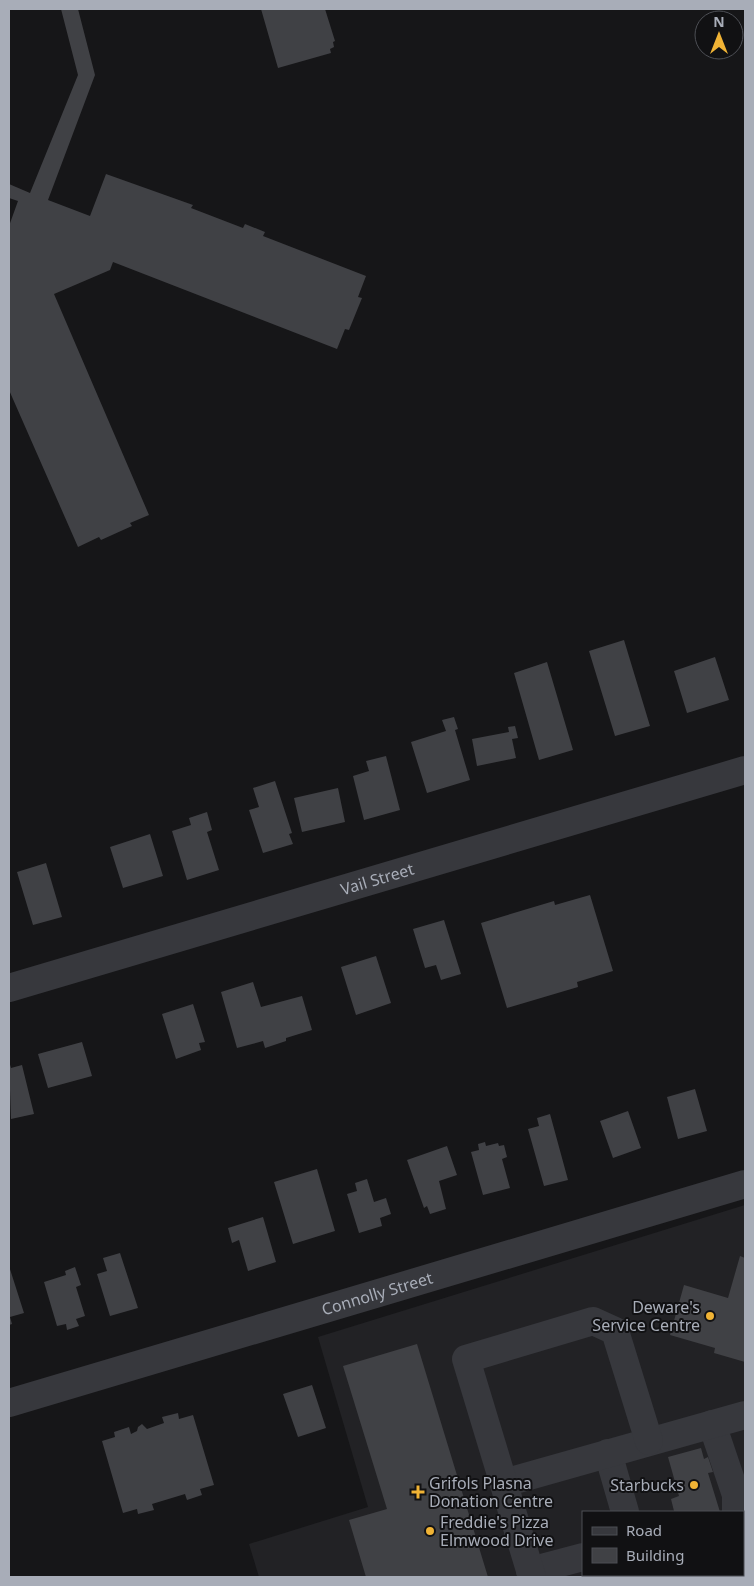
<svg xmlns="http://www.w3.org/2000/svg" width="754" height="1586" font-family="'Noto Sans',sans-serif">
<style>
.built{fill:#222225;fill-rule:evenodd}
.building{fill:#404145}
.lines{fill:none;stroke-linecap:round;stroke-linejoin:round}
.minor{stroke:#37383d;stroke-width:28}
.poi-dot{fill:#f0b335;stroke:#111113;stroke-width:2}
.labels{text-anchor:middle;stroke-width:4;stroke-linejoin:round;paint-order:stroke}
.street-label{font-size:16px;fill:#a8adb8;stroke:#111113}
.poi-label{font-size:16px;fill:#a8adb8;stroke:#111113;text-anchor:end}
</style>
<rect width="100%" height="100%" fill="#161618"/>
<!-- built -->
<path class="built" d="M745 1205V1577H259L249 1544 368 1507 318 1337ZM583 1512H743V1575H583Z"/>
<!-- building -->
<path class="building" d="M61 9H78L95 75 48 200 90 216 106 174 193 205 191 208 243 228 245 224 265 232 263 236 366 276 358 297 362 298 349 330 345 329 337 349 113 262 110 270 54 294 149 515 130 523 132 526 101 540 99 537 78 547 9 390V226L18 201 9 198V184L30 193 78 75Z
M261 9H325L335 41 333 42 334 47 330 49 331 53 278 68Z
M624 640 650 726 615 736 589 651Z
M715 657 729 700 687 713 674 671Z
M547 662 573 750 539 760 514 673Z
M454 717 458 729 455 730 470 780 427 793 411 742 446 731 442 720Z
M515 726 518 738 512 739 516 758 477 766 472 739 509 732 508 727Z
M386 756 400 810 364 820 353 776 369 771 366 761Z
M275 781 292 833 289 834 293 844 263 853 249 810 259 807 253 788Z
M338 788 345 822 302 832 294 798Z
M207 812 212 830 207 832 219 870 187 880 172 831 191 825 189 818Z
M150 834 163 876 123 888 110 847Z
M46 863 62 917 33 925 17 872Z
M590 895 613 971 577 982 578 987 507 1008 481 923 554 901 555 905Z
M444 920 461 974 441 980 436 965 425 968 413 929Z
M376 956 391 1003 356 1015 341 967Z
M253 982 261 1007 302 996 312 1030 286 1038V1041L265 1048 263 1041 237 1048 221 992Z
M193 1004 205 1042 199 1043 201 1050 176 1059 162 1014Z
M82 1042 92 1076 48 1088 38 1054Z
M9 1061 11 1068 22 1065 34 1114 11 1119Z
M695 1089 707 1131 678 1139 667 1097Z
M628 1111 641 1148 613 1158 600 1121Z
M550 1114 568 1180 544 1186 528 1129 539 1126 537 1118Z
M485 1142 486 1146 498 1143 499 1146 504 1145 507 1157 502 1159 510 1188 483 1195 471 1152 479 1150 478 1144Z
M447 1146 457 1175 439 1181 446 1209 430 1214 427 1206 424 1208 407 1160Z
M317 1169 335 1231 293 1244 274 1182Z
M367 1179 374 1202 386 1198 391 1214 380 1218 382 1226 359 1233 347 1194 357 1191 355 1183Z
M263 1217 276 1262 248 1271 239 1240 232 1243 228 1228Z
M120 1253 138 1308 110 1316 97 1274 107 1271 103 1258Z
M740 1256 745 1258V1362L714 1353 715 1348 670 1335 684 1285 728 1298Z
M9 1266 24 1313 10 1317 12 1324 9 1325Z
M75 1267 81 1285 76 1287 85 1316 76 1319 79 1326 67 1330 66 1324 57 1326 44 1282 66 1275 65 1271Z
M417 1344 488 1577H366L349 1520 387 1509 343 1366Z
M312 1385 326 1428 298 1437 283 1394Z
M178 1413 179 1419 193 1415 214 1485 200 1489 202 1495 187 1500 185 1494 152 1504 154 1510 138 1514 137 1509 123 1513 102 1441 115 1437 114 1432 129 1427 131 1434 137 1431 138 1427 142 1424 147 1429 164 1423 162 1417Z
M701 1448 704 1459 708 1457 713 1472 708 1473 720 1512 674 1511 671 1499 679 1496 668 1457Z"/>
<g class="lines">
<!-- minor -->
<g class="minor">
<path id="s1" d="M9 988 745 770"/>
<path id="s2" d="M9 1403 745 1184"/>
<path d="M712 1424 736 1495V1512"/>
<path d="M608 1453 625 1512"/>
<path d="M504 1483 745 1415"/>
<path d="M530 1571 583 1557"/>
<path d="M532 1577 466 1359 593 1321 615 1331 649 1441"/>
<path d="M630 1577 639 1575"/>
</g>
</g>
<!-- markers -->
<g class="poi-dot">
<circle cx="710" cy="1316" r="5"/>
<circle cx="694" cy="1485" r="5"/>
<path d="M415.5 1484.5h5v5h5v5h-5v5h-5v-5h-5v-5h5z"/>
<circle cx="430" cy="1531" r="5"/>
</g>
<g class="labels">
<!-- street labels -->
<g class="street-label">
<text dy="6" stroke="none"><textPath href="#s1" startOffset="384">Vail Street</textPath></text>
<text dy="6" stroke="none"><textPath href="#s2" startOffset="384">Connolly Street</textPath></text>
</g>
<!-- poi labels -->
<g class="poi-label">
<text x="700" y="1313">Deware's<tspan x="700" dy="18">Service Centre</tspan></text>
<text x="429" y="1489" text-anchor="start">Grifols Plasna<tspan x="429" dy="18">Donation Centre</tspan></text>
<text x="684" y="1491">Starbucks</text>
<text x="440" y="1528" text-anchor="start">Freddie's Pizza<tspan x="440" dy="18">Elmwood Drive</tspan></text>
</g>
</g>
<!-- border -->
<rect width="754" height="1586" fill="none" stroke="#a8adb8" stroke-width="20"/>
<!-- legend -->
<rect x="582" y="1511" width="162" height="65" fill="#111113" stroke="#4d4f55"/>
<rect x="592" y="1527" width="25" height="8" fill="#37383d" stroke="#4d4f55"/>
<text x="626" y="1536" font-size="15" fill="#a8adb8">Road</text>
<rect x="592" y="1548" width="25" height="15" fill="#404145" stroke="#4d4f55"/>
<text x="626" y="1561" font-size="15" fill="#a8adb8">Building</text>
<!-- north arrow -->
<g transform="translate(719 35)"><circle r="24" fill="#111113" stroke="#4d4f55"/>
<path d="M0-4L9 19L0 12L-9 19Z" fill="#f0b335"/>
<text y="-8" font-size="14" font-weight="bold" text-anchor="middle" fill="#a8adb8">N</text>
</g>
</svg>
